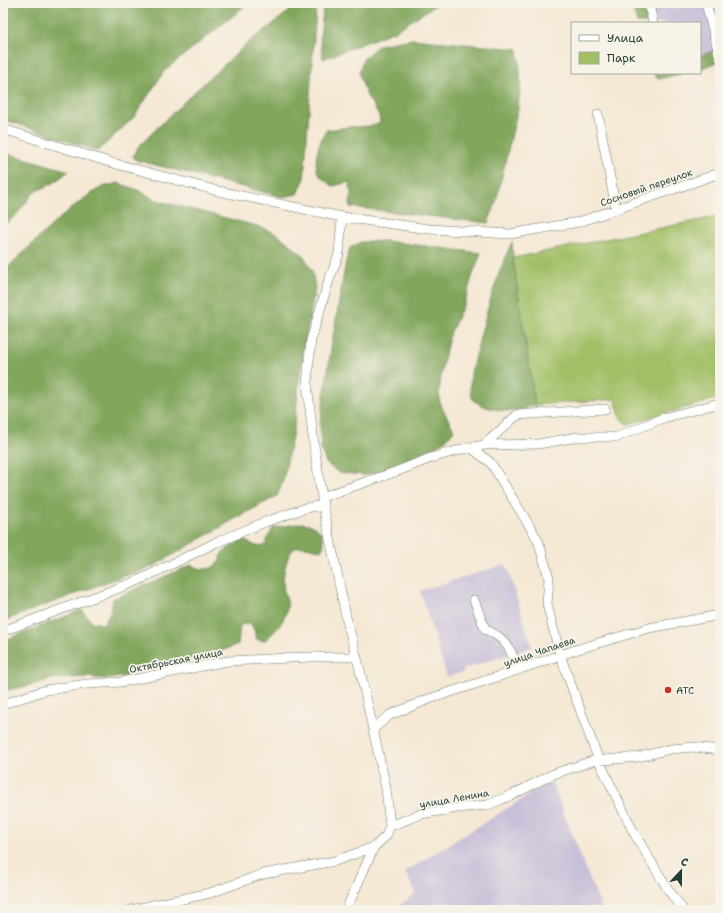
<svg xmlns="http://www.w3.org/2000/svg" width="723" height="913" font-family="'Shantell Sans',sans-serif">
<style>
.industrial{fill:#c8c0d8}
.green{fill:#a2bf66;stroke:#607e4d}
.forest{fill:#81a65b;stroke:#507248}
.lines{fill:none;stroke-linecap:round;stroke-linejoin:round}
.minor-casing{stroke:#6a796c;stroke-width:10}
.minor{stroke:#fff;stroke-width:9}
.poi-dot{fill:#c8321e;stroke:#f7f3e8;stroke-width:1.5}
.labels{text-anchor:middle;stroke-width:3.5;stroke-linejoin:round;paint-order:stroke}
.street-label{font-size:10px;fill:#1f3d34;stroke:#f7f3e8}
.poi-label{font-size:10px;fill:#1f3d34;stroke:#f7f3e8;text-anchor:start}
</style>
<rect width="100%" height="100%" fill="#f7f3e8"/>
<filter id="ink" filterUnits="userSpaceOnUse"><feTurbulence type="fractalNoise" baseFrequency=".025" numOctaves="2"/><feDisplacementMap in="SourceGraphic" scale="8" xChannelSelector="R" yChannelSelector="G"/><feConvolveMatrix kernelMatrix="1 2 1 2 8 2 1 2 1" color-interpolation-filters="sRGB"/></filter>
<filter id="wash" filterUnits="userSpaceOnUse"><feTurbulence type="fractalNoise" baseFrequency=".012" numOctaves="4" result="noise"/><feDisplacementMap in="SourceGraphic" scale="16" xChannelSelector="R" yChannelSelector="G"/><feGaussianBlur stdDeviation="0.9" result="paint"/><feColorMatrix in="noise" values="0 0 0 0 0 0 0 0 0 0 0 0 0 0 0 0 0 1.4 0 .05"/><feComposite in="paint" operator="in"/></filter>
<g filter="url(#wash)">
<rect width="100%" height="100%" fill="#f5e8d4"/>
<!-- industrial -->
<path class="industrial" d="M638 3H720V56L700 61V23H643Z
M506 564 532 647 464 669V672L447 677 420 591Z
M551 781 602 910H399L402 907 400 905 416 893 405 872Z"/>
<!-- green -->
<path class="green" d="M720 216V398L627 424 621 419 615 399 535 405 513 258Z"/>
<!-- forest -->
<path class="forest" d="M3 3H247L232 17 165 70 134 117 98 151 3 119Z
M300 3H316V8L304 181 297 194 283 197 136 160 133 157 138 147 190 96 248 43Z
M324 3H439L395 31 323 59 320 37Z
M631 3H642L648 23H637Z
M412 39 518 49 521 83 518 108 496 202 488 223 350 207 351 194 349 182 333 186C327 182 319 177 317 170 314 156 320 141 326 130L350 127 370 126 380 123 379 115 367 96 359 74 363 59 379 45Z
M716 50 720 61 700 69V56Z
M653 73H685L658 79Z
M3 152 69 171 52 184 34 192 16 215 3 227Z
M118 183 138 190 156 200 257 226 277 234 303 255 312 270 315 288 306 337 299 380 295 421 283 482 277 496 233 520 152 567 110 581 3 621V272C32 245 64 210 97 190 103 186 111 185 118 183Z
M385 241 481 253 472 277 465 301 449 336 442 369 439 392 440 404 454 430 445 441 414 457 395 468 366 475 339 473 326 463 321 450 320 424 331 348 346 261 350 248 361 242Z
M512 242 513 258 535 405C530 406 526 409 521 410 509 413 475 409 471 395 468 380 473 364 477 349 486 313 496 276 512 242Z
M302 523 312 525 322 533 324 545 322 550C314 550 305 545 298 547 293 548 290 553 288 558 284 568 282 580 284 591 287 601 289 602 286 612 283 624 273 634 264 641L256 639 254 629 250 623 240 625 238 644 219 652 171 663 142 667 126 676 107 679 84 677 50 679 36 684 3 691V641L82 610 92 622 103 624 110 613 113 599 191 565C201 570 212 572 219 561 221 559 220 557 221 555 225 549 237 543 243 540L256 546 266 545 267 540 273 528Z"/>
</g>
<g filter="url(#ink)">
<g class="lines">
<!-- minor casing -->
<g class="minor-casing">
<path id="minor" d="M651 3 650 9 653 23
M706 3 720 58
M598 114 616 209
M3 129 109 162 218 191 342 217 429 229 510 234 579 222 720 173
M342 217 339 254 328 283 311 340 307 383 314 445 323 505 347 621 360 670 386 788 390 826
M484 445 538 444 578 437H617L663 418 720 403
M470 447 491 463 538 540 549 578 547 604 560 655 599 761 634 833 667 888 683 910
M322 497 395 472 431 458 463 449 484 445 517 415 605 409
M474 600 485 629C508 640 509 647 519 670
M3 631 135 582 215 543 265 522 306 508 323 505
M3 704 46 690 87 684 121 682 228 661 311 657H357
M373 729 390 715 429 699 503 675 575 650 649 628 720 615
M131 910 210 893 263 874 335 861 374 847 386 836 390 826 421 814 457 808 488 805 514 794 551 775 592 761 639 757 671 749 693 747 720 750
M346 910 374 847"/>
</g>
<!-- minor -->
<use href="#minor" class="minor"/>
</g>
</g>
<!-- markers -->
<circle class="poi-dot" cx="668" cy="690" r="4"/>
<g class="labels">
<!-- street labels -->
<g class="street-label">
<text transform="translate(646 187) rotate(-19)" y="4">Сосновый переулок</text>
<text transform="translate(539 651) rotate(-19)" y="4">улица Чапаева</text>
<text transform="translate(176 660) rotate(-11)" y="4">Октябрьская улица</text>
<text transform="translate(454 798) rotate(-10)" y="4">улица Ленина</text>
</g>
<!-- poi labels -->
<g class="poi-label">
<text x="676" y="694">АТС</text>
</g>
</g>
<!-- margin -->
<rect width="723" height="913" fill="none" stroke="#f7f3e8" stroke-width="16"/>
<!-- legend -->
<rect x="571" y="22" width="130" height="52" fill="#f7f3e8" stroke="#a1aaa0"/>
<rect x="579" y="35" width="20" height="6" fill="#ffffff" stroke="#a1aaa0"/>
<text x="607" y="42" font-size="12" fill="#1f3d34">Улица</text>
<rect x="579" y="52" width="20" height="12" fill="#a2bf66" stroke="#a1aaa0"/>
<text x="607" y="62" font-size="12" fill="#1f3d34">Парк</text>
<!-- north arrow -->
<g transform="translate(681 871) rotate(22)" stroke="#f7f3e8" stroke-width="3" paint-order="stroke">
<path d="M0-3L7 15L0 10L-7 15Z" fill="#1f3d34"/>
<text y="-6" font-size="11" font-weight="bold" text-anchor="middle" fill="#1f3d34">С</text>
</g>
</svg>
